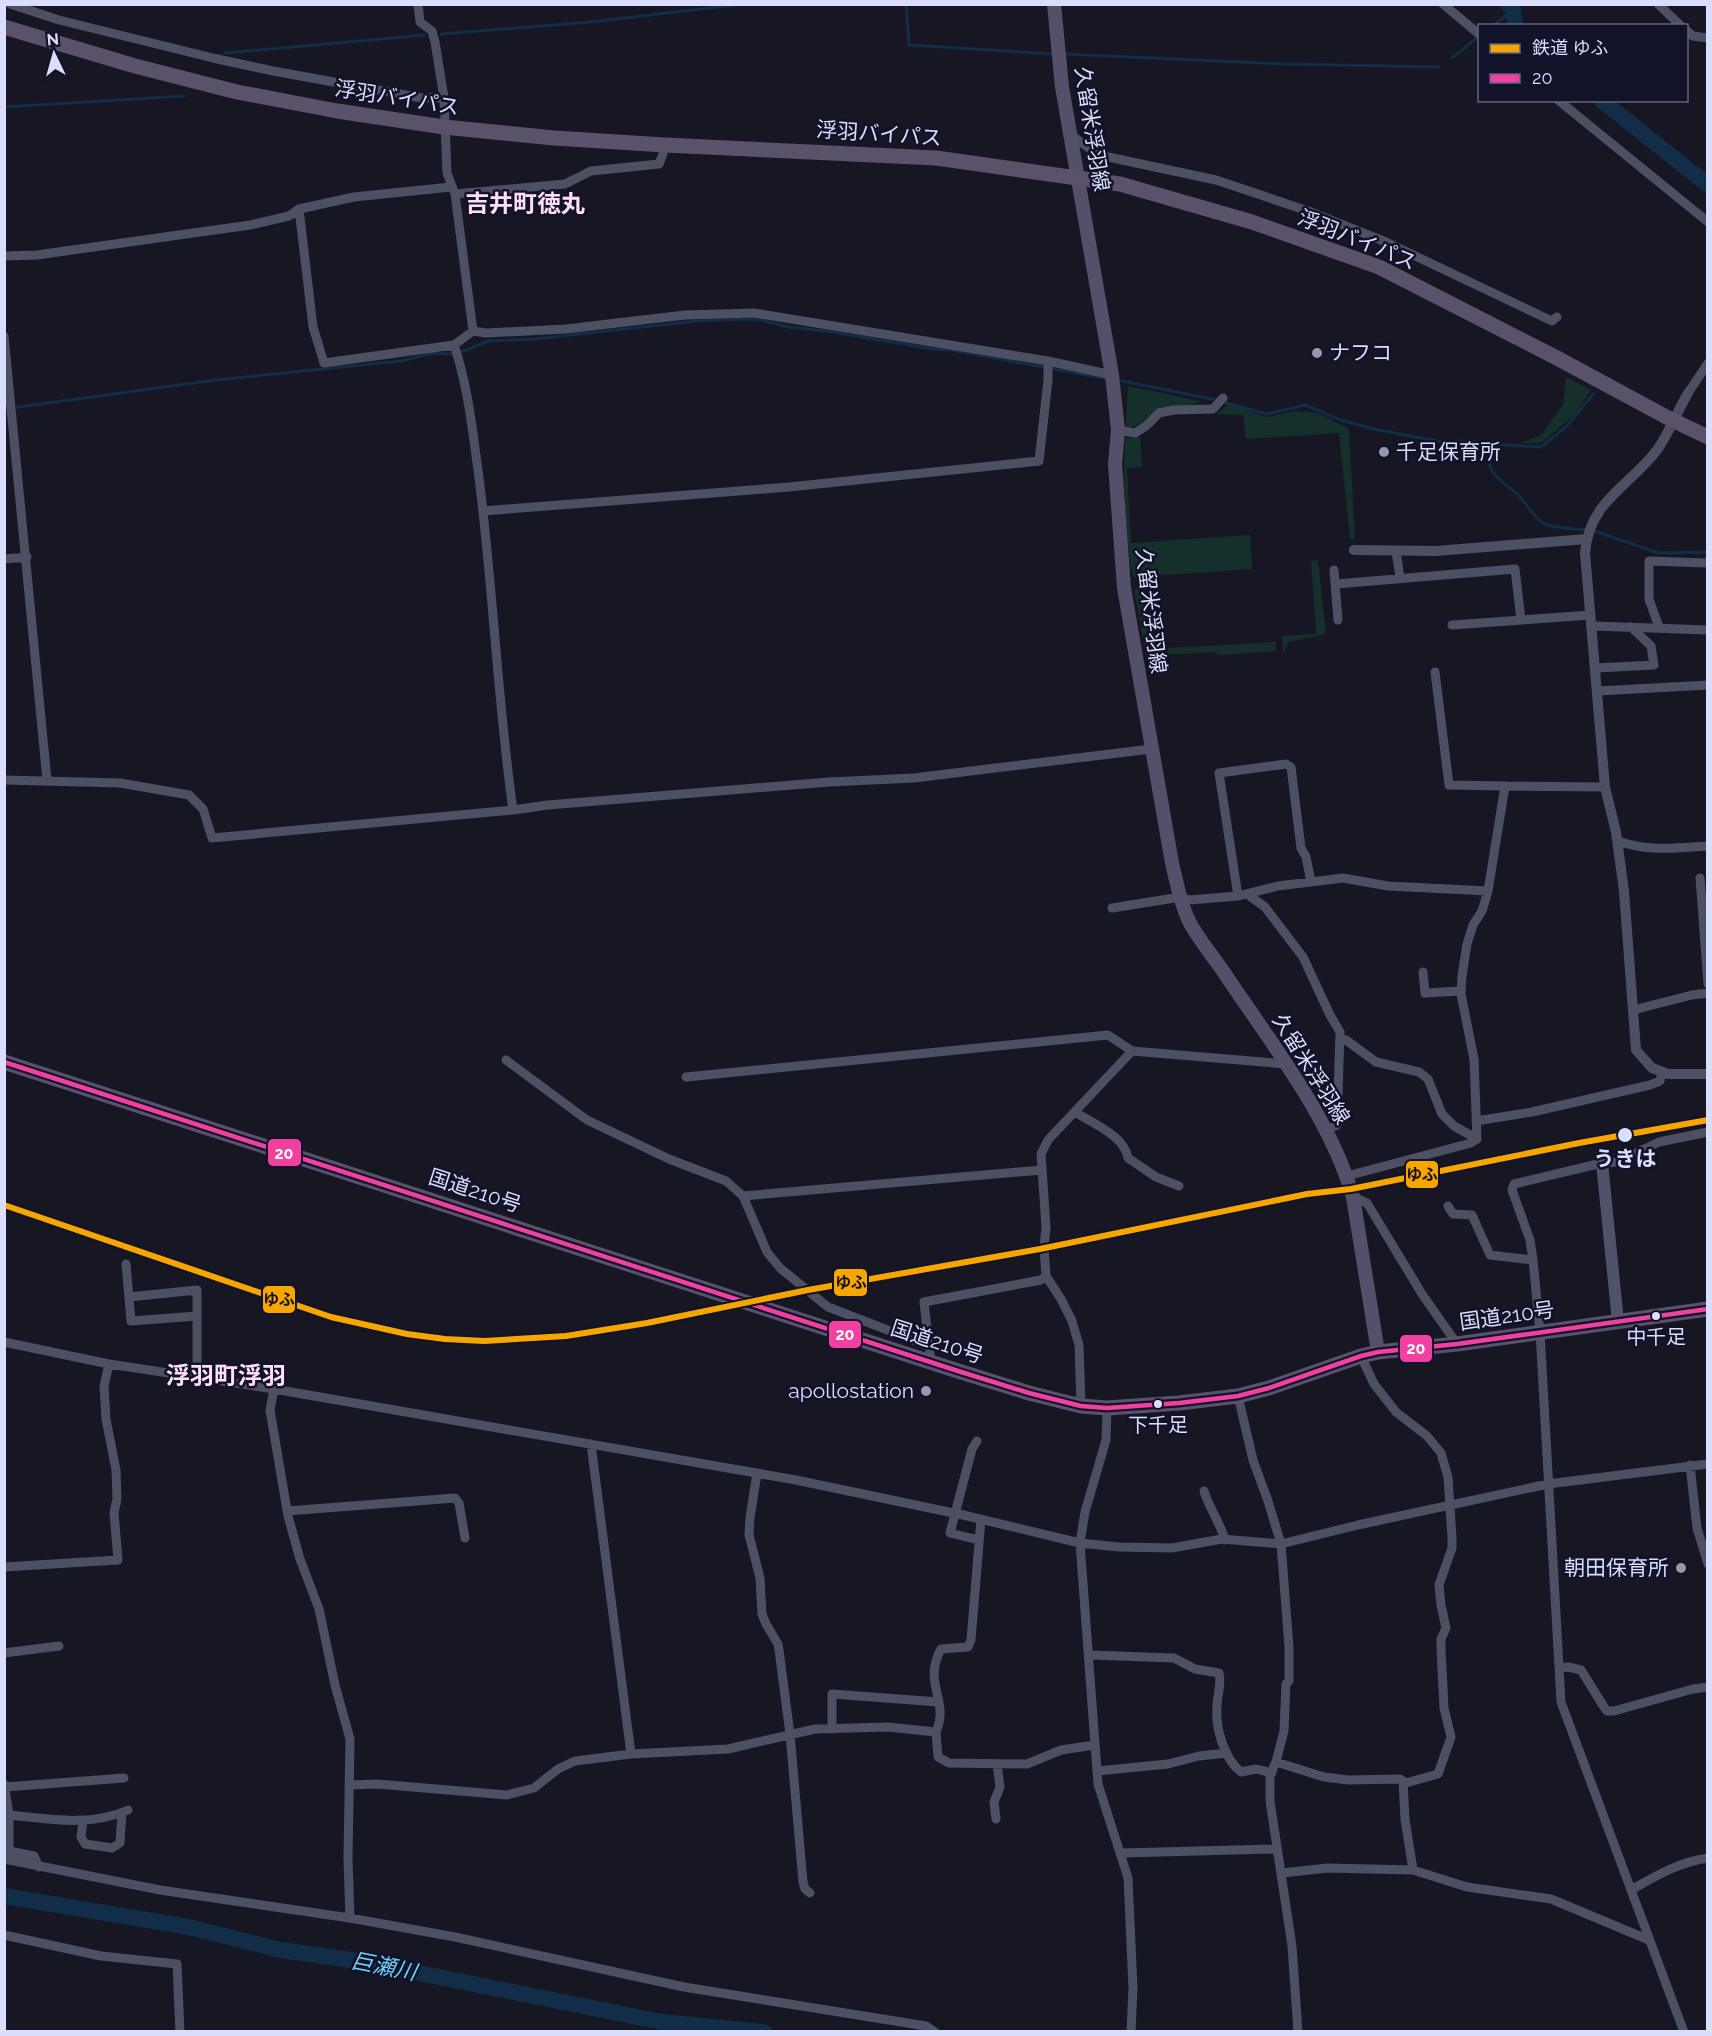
<svg xmlns="http://www.w3.org/2000/svg" width="1712" height="2036" font-family="Raleway,'Noto Sans JP',sans-serif">
<style>
.green{fill:#152f2b}
.lines{fill:none;stroke-linecap:round;stroke-linejoin:round}
.stream{stroke:#112d47;stroke-width:3}
.river{stroke:#112d47;stroke-width:16}
.minor{stroke:#4d4f63;stroke-width:9}
.tertiary{stroke:#4d4f63;stroke-width:10}
.secondary{stroke:#505269;stroke-width:12}
.primary{stroke:#545069;stroke-width:14}
.trunk{stroke:#5a526a;stroke-width:15}
.bus-1-casing{stroke:#121229;stroke-width:9}
.bus-1{stroke:#f240a1;stroke-width:4.5}
.rail-1-casing{stroke:#121229;stroke-width:10}
.rail-1{stroke:#f7a600;stroke-width:6}
.poi-dot{fill:#9698b1;stroke:#121229;stroke-width:2}
.stop-dot{fill:#dbddfd;stroke:#121229;stroke-width:2}
.labels{text-anchor:middle;stroke-width:5;stroke-linejoin:round;paint-order:stroke}
.bus-label{font-size:20px;fill:#dbddfd;stroke:#121229}
.street-label{font-size:21px;fill:#dbddfd;stroke:#121229}
.poi-label{font-size:21px;fill:#dbddfd;stroke:#121229;text-anchor:start}
.stop-label{font-size:21px;font-weight:bold;fill:#dbddfd;stroke:#121229}
.water-label{font-size:22px;font-style:italic;fill:#6ed1f8;stroke:#121229}
.quarter-label{font-size:24px;font-weight:bold;fill:#fdddf7;stroke:#121229}
.line-badge{stroke:#121229;stroke-width:2}
.badge-label{font-size:16px;text-anchor:middle;font-weight:bold;fill:#fff}
.pale-badge-label{font-size:16px;text-anchor:middle;font-weight:bold;fill:#111}
</style>
<rect width="100%" height="100%" fill="#171724"/>
<!-- green -->
<path class="green" d="M1566 377 1591 390 1574 415 1544 441 1539 443H1520L1541 435 1563 405Z
M1128 386 1201 401C1187 409 1171 404 1158 410 1143 417 1145 427 1126 427Z
M1228 404 1267 417 1295 411 1318 413 1349 429 1355 539H1350L1339 433 1246 439 1243 415 1217 414Z
M1140 437 1142 467 1127 468 1131 543 1250 535 1252 569 1134 577C1129 564 1129 550 1127 536 1124 503 1123 471 1125 438Z
M1318 560 1326 634 1288 642 1285 652 1283 653 1282 636 1316 634 1311 561Z
M1134 589H1143L1149 649 1276 642V651L1219 655 1213 652 1149 656 1146 655Z"/>
<g class="lines">
<!-- stream -->
<path class="stream" d="M906 4 909 45 1054 54
M1493 26 1513 10
M441 34 591 22 743 4
M225 53 425 35
M1063 54 1284 64 1439 67
M1452 58 1478 37
M4 107 184 96
M1122 381 1217 400
M1223 402 1267 414 1305 405 1341 420 1374 429 1442 442 1469 441 1491 444C1483 476 1500 477 1519 496 1528 505 1533 518 1545 524 1557 529 1574 528 1587 530
M18 407 216 380 401 361 434 353 451 354 467 350 488 341 535 339 697 321 747 319 766 321 788 327 826 331 933 349 951 350 1108 379
M1491 444 1541 447 1566 427 1594 393
M1594 531 1659 553 1708 552"/>
<!-- river -->
<path class="river" d="M1508 4 1513 10 1515 26
M1601 100 1708 185
M4 1896 189 1927 281 1950 365 1962 662 2022 764 2032"/>
<!-- minor -->
<path class="minor" d="M10 4 59 20 213 58 273 71 422 98H444
M418 4 420 22 432 31 435 42 444 98 447 173 455 194 473 331
M1443 4 1480 35
M1658 4 1681 26
M1686 30 1693 36 1708 38
M1558 100 1708 222
M1071 135 1099 155 1216 180 1308 211 1386 242 1552 321 1557 317
M455 194 565 184 591 171 659 164 663 154
M299 209 313 327 324 363 454 345 473 331 486 333 566 329 685 315 754 313 1048 361 1112 375
M4 256 37 255 250 225 289 216 299 209 354 197 451 187
M4 336 47 780
M454 345C468 386 472 428 478 470 493 583 497 698 513 810
M1688 393 1708 363
M1118 430 1135 433 1146 426 1159 413 1174 410 1213 409 1223 398
M483 511 789 487 1039 461 1048 380V361
M1396 551 1400 578
M4 559 27 557
M1334 570 1338 620
M1336 584 1515 569 1521 620
M1452 625 1591 615
M1593 626 1708 630
M1659 627 1649 599V561L1708 563
M1596 668 1654 665 1651 646 1631 627
M1435 672 1449 785 1505 786
M1598 691 1708 685
M4 780 120 783 189 795 203 809 212 838 513 810 548 805 829 782 914 778 1151 749
M1618 841C1648 852 1676 848 1708 846
M1700 878 1708 984
M1247 894 1265 907 1303 957 1330 1015 1340 1032 1337 1125 1325 1131
M1238 896 1219 773 1286 764 1291 767 1301 848 1306 857 1311 882
M1112 908 1181 897 1189 900 1238 896 1278 886 1343 878 1388 886 1488 891
M1423 972 1425 993 1461 991
M1633 1010 1692 995 1708 993
M1340 1039 1346 1040 1376 1062 1419 1072 1428 1079 1442 1114 1454 1126 1477 1139
M506 1060 587 1120 669 1159 726 1181 743 1196 767 1252 780 1268 828 1307 929 1346 931 1362
M686 1077 1108 1035 1132 1051
M1075 1112C1092 1123 1125 1136 1128 1158L1156 1177 1179 1186
M1476 1121 1532 1112 1650 1085 1660 1081 1662 1072
M1477 1139 1474 1059 1461 994 1462 976 1467 944 1473 925 1482 911 1488 891 1505 786 1605 787
M1347 1176 1471 1143 1477 1139
M743 1196 1042 1170
M1353 1197 1367 1203 1422 1294 1457 1344
M1448 1206 1453 1214 1472 1215 1490 1255 1533 1260
M126 1264 131 1321 197 1316
M129 1297 197 1290V1377
M4 1342 109 1364 274 1389 796 1480 963 1515 1080 1543 1119 1547 1172 1548 1222 1539 1281 1544 1358 1525 1548 1484 1708 1464
M929 1346 924 1302 1041 1280 1046 1276
M274 1389 270 1410 288 1516 300 1559 319 1609 335 1685 350 1739 348 1859 350 1918
M1238 1396 1253 1460 1268 1501 1281 1544 1289 1647V1681L1286 1684 1284 1731 1276 1762 1270 1775V1801L1292 1946 1298 2032
M1081 1406 1079 1345 1072 1321 1061 1299 1046 1276 1044 1248 1046 1227 1041 1154 1048 1140 1132 1051 1286 1064
M1107 1408 1106 1440 1085 1512 1080 1543 1098 1784 1128 1878 1133 1988 1131 2032
M977 1441 972 1449 950 1533 979 1540
M591 1444 631 1754 728 1749 815 1729 888 1727 936 1732 938 1757 949 1763 1027 1764 1061 1750 1095 1745
M1690 1465 1697 1528 1708 1564
M757 1473 750 1518 749 1535 760 1578 762 1614 766 1624 778 1644 779 1650 790 1734 803 1882 805 1889 810 1893
M1204 1491C1209 1508 1220 1522 1225 1540
M287 1511 455 1498 459 1503 465 1538
M4 1567 118 1560 114 1513 117 1499 116 1470 106 1419 104 1386 109 1364
M4 1653 59 1646
M1090 1655 1174 1658 1195 1669 1219 1673C1222 1685 1217 1695 1217 1706 1215 1727 1224 1759 1241 1772L1256 1769 1272 1773
M1559 1668 1568 1667 1581 1670 1604 1707 1607 1711H1614L1693 1689 1708 1687
M832 1729V1694L939 1702
M936 1732C950 1700 922 1684 941 1649L968 1647 971 1640 981 1519
M1276 1762 1324 1777 1348 1780 1400 1779 1406 1783 1438 1774 1451 1737 1444 1708 1441 1648V1639L1446 1628 1441 1605 1439 1585 1452 1548V1537L1448 1477 1441 1453 1427 1436 1396 1412 1374 1384 1361 1356
M1097 1771 1168 1764 1199 1756 1227 1753
M1403 1781 1405 1819 1413 1870
M4 1784 9 1815V1851L34 1856 39 1867
M349 1785 377 1784 507 1795 534 1788 558 1769 575 1761 631 1754
M5 1787 124 1778
M9 1815C49 1819 90 1827 128 1810
M996 1819 994 1802 1000 1787 997 1764
M83 1821 81 1837 85 1844 112 1848 120 1843 122 1813
M1122 1853 1276 1849
M4 1859 160 1890 350 1918 455 1937 684 1987 926 2026 935 2032
M1282 1873 1328 1868 1413 1870 1467 1887 1551 1899 1649 1940
M1631 1890C1656 1876 1679 1862 1708 1858
M4 1935 101 1956 177 1964 180 2032
M1684 2032 1561 1702 1540 1332 1533 1260 1530 1240 1512 1190 1514 1184 1602 1163 1617 1162 1659 1142 1708 1132"/>
<!-- tertiary -->
<path class="tertiary" d="M1688 393C1678 410 1668 435 1657 450 1629 487 1589 501 1585 553L1605 787 1616 832 1624 891 1636 1050 1652 1068 1668 1074H1708
M1354 550 1436 551 1587 539"/>
<!-- secondary -->
<path class="secondary" d="M1602 1163 1618 1322"/>
<!-- primary -->
<path class="primary" d="M1054 4 1062 87 1112 375 1118 430 1115 464 1124 588 1172 863C1177 884 1181 906 1191 925 1201 942 1214 958 1225 974 1271 1043 1330 1117 1353 1197L1378 1352"/>
<!-- trunk -->
<path class="trunk" d="M4 27 135 66 237 92 337 111 444 127 554 138 665 145 936 158 1120 184 1252 222 1379 267 1557 358 1672 420 1708 437
M4 1062 958 1371 1029 1393 1081 1406 1107 1408 1179 1403 1238 1396 1269 1388 1361 1356 1378 1352 1457 1344 1708 1309"/>
<!-- bus-1 casing -->
<g class="bus-1-casing">
<path id="bus-1" d="M4 1062 958 1371 1029 1393 1081 1406 1107 1408 1179 1403 1238 1396 1269 1388 1361 1356 1378 1352 1457 1344 1708 1309"/>
</g>
<!-- bus-1 -->
<use href="#bus-1" class="bus-1"/>
<!-- rail-1 casing -->
<g class="rail-1-casing">
<path id="rail-1" d="M4 1205 331 1317 407 1334 445 1339 484 1341 566 1336 647 1323 808 1290 1040 1249 1307 1194 1351 1189 1579 1143 1708 1120"/>
</g>
<!-- rail-1 -->
<use href="#rail-1" class="rail-1"/>
</g>
<!-- markers -->
<g class="poi-dot">
<circle cx="1317" cy="353" r="6"/>
<circle cx="1384" cy="452" r="6"/>
<circle cx="926" cy="1391" r="6"/>
<circle cx="1681" cy="1568" r="6"/>
</g>
<g class="stop-dot">
<circle cx="1625" cy="1135" r="8"/>
<circle cx="1656" cy="1316" r="5"/>
<circle cx="1158" cy="1404" r="5"/>
</g>
<g class="labels">
<!-- bus labels -->
<g class="bus-label">
<text x="1656" y="1344">中千足</text>
<text x="1158" y="1432">下千足</text>
</g>
<!-- street labels -->
<g class="street-label">
<text transform="translate(397 98) rotate(9)" y="7">浮羽バイパス</text>
<text transform="translate(1092 129) rotate(81)" y="7">久留米浮羽線</text>
<text transform="translate(879 134) rotate(4)" y="7">浮羽バイパス</text>
<text transform="translate(1357 240) rotate(22)" y="7">浮羽バイパス</text>
<text transform="translate(1151 611) rotate(83)" y="7">久留米浮羽線</text>
<text transform="translate(1311 1069) rotate(58)" y="7">久留米浮羽線</text>
<text transform="translate(475 1191) rotate(18)" y="7">国道210号</text>
<text transform="translate(1507 1316) rotate(-8)" y="7">国道210号</text>
<text transform="translate(937 1342) rotate(18)" y="7">国道210号</text>
</g>
<!-- poi labels -->
<g class="poi-label">
<text x="1329" y="360">ナフコ</text>
<text x="1396" y="459">千足保育所</text>
<text x="914" y="1398" text-anchor="end">apollostation</text>
<text x="1669" y="1575" text-anchor="end">朝田保育所</text>
</g>
<!-- stop labels -->
<g class="stop-label">
<text x="1625" y="1166">うきは</text>
</g>
<!-- water labels -->
<g class="water-label">
<text transform="translate(384 1966) rotate(11)" y="8">巨瀬川</text>
</g>
<!-- quarter labels -->
<g class="quarter-label">
<text x="525" y="212">吉井町徳丸</text>
<text x="226" y="1384">浮羽町浮羽</text>
</g>
</g>
<g class="line-badge">
<rect x="267" y="1138" width="35" height="29" rx="6" fill="#f240a1"/>
<rect x="1405" y="1160" width="34" height="29" rx="6" fill="#f7a600"/>
<rect x="833" y="1268" width="35" height="29" rx="6" fill="#f7a600"/>
<rect x="262" y="1285" width="34" height="29" rx="6" fill="#f7a600"/>
<rect x="828" y="1320" width="34" height="29" rx="6" fill="#f240a1"/>
<rect x="1399" y="1334" width="34" height="29" rx="6" fill="#f240a1"/>
</g>
<g class="badge-label">
<text x="284" y="1159">20</text>
<text x="845" y="1340">20</text>
<text x="1416" y="1354">20</text>
</g>
<g class="pale-badge-label">
<text x="1422" y="1180">ゆふ</text>
<text x="851" y="1288">ゆふ</text>
<text x="279" y="1305">ゆふ</text>
</g>
<!-- border -->
<rect width="1712" height="2036" fill="none" stroke="#dbddfd" stroke-width="12"/>
<!-- legend -->
<rect x="1478" y="24" width="210" height="78" fill="#121229" stroke="#62637e" stroke-width="1.5"/>
<rect x="1490" y="44" width="30" height="9" fill="#f7a600" stroke="#62637e" stroke-width="1.5"/>
<text x="1532" y="54" font-size="18" fill="#dbddfd">鉄道 ゆふ</text>
<rect x="1490" y="74" width="30" height="9" fill="#f240a1" stroke="#62637e" stroke-width="1.5"/>
<text x="1532" y="84" font-size="18" fill="#dbddfd">20</text>
<!-- north arrow -->
<g transform="translate(54 54) rotate(355)" stroke="#121229" stroke-width="4.5" paint-order="stroke">
<path d="M0-4.5L10 22L0 15L-10 22Z" fill="#dbddfd"/>
<text y="-9" font-size="16" font-weight="bold" text-anchor="middle" fill="#dbddfd">N</text>
</g>
</svg>
